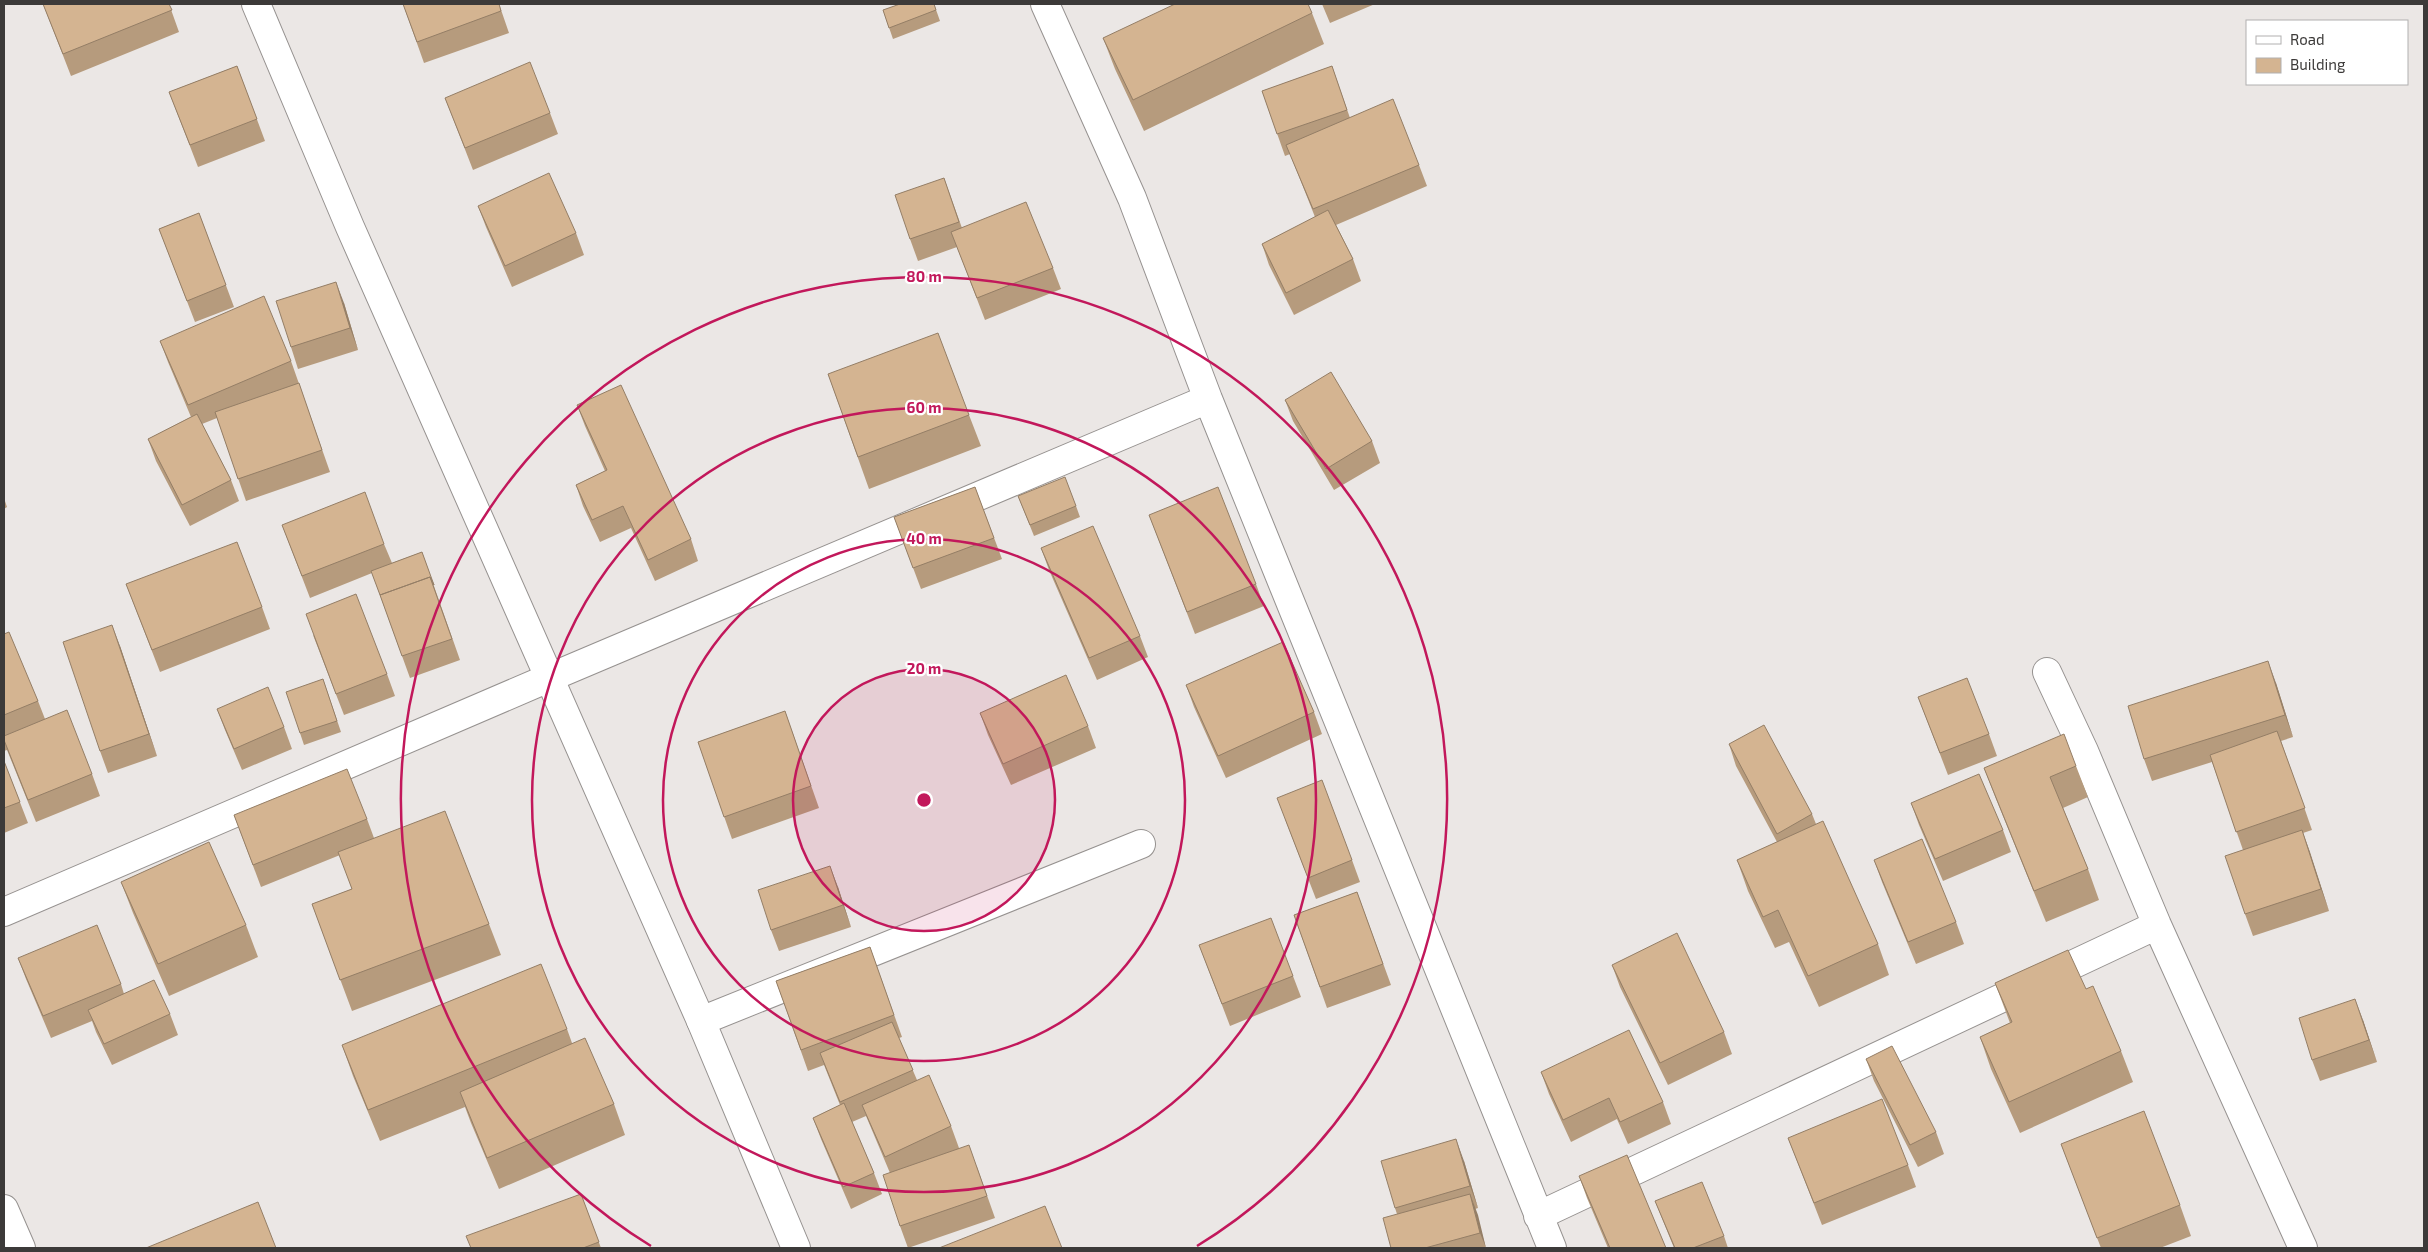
<svg xmlns="http://www.w3.org/2000/svg" width="2428" height="1252" font-family="'Exo 2',sans-serif">
<style>
.lines{fill:none;stroke-linecap:round;stroke-linejoin:round}
.minor-casing{stroke:#969290;stroke-width:30}
.highway-casing{stroke:#969290;stroke-width:30}
.minor{stroke:#fff;stroke-width:28}
.highway{stroke:#fff;stroke-width:28}
.wall{fill:#b69b7d}
.shaded-wall{fill:#947e66}
.building{fill:#d4b491;stroke:#947e66}
.ring{fill:none;stroke:#c2185b;stroke-width:2.5}
.centre{fill:#c2185b;stroke:#fff;stroke-width:2.5}
.ring-label{font-size:15px;text-anchor:middle;font-weight:bold;fill:#c2185b;stroke:#fff;stroke-width:4.5;stroke-linejoin:round;paint-order:stroke}
</style>
<rect width="100%" height="100%" fill="#ebe7e5"/>
<g class="lines">
<!-- minor casing -->
<g class="minor-casing">
<path id="minor" d="M1045 4 1132 198 1208 399 1552 1248
M2047 672 2084 751 2157 925 2303 1248
M4 912 551 677 1208 399
M701 1021 1141 844
M4 1209 21 1248
M1538 1216 2157 925"/>
</g>
<!-- highway casing -->
<g class="highway-casing">
<path id="highway" d="M256 4 350 227 701 1021 796 1248"/>
</g>
<!-- minor -->
<use href="#minor" class="minor"/>
<!-- highway -->
<use href="#highway" class="highway"/>
</g>
<!-- wall -->
<path class="wall" d="M43 4H169L179 32 71 76Z
M403 4H499L509 33 424 63Z
M934 4 940 21 893 39 883 10Z
M1322 4H1375L1330 23Z
M1312 13 1324 44 1144 131 1115 69 1103 38Z
M237 66 265 141 198 167 169 92Z
M1332 66 1350 118 1419 165 1427 186 1336 225 1353 259 1361 281 1294 315 1269 265 1262 244 1315 217 1290 154 1285 156 1262 91Z
M445 98 550 113 558 134 473 170Z
M944 178 962 228 1053 268 1061 289 985 320 957 247 918 261 910 239Z
M478 206 576 233 584 255 512 287 486 227Z
M199 213 234 307 195 322 159 229Z
M344 303 358 350 298 369 291 347Z
M160 341 291 361 330 472 246 501 217 418 202 424 231 480 239 501 190 526 156 461 148 439 191 417 168 362Z
M828 374 969 415 981 446 869 489Z
M1285 400 1372 441 1380 463 1334 490 1293 421Z
M577 405 691 539 698 561 655 581 631 528 600 542 583 506 576 485 605 471 585 426Z
M975 487 1002 559 921 589 894 517Z
M1018 496 1076 506 1080 517 1034 536Z
M4 498 7 507 4 509Z
M1149 515 1256 584 1264 606 1195 634Z
M282 525 384 544 392 563 422 552 460 660 410 678 372 573 310 598Z
M1041 548 1140 636 1148 657 1097 680 1049 570Z
M126 584 262 607 270 629 160 672Z
M4 634 38 701 45 719 92 774 100 796 36 822 7 750 4 751Z
M313 635 387 674 395 696 344 715Z
M120 646 157 756 108 773 100 751Z
M323 679 341 732 304 745 300 733Z
M2276 683 2293 737 2281 741 2312 830 2303 833 2329 911 2253 936 2245 914 2243 850 2212 762 2152 781 2144 759Z
M1186 685 1314 712 1322 734 1226 778 1194 707Z
M1918 697 1989 734 1997 756 1948 775Z
M217 709 284 727 292 749 242 770 225 730Z
M785 711 819 808 732 839 698 742Z
M980 713 1088 726 1096 748 1011 785 988 735Z
M1729 744 1812 814 1816 824 1878 944 1889 975 1819 1007 1789 942 1775 948 1748 891 1737 860 1777 842 1736 766Z
M4 761 28 823 4 833Z
M2076 766 2088 797 2063 808 2088 869 2099 900 2046 922 1996 799 1984 768Z
M1911 803 2003 830 2011 852 1943 881 1919 825Z
M234 815 367 819 374 838 489 924 501 955 352 1011 312 904 352 889 340 855 261 887Z
M1285 819 1352 860 1360 882 1316 899Z
M1874 860 1956 922 1964 944 1916 964 1882 882Z
M121 882 246 925 258 957 169 996 133 913Z
M838 887 851 927 779 951 771 930Z
M1357 892 1391 985 1327 1008 1294 915Z
M1199 945 1293 976 1301 997 1230 1026Z
M870 947 902 1037 899 1038 917 1080 951 1126 959 1148 977 1167 995 1218 908 1248 900 1226 890 1173 866 1116 852 1122 874 1173 882 1194 851 1209 821 1139 813 1118 840 1105 824 1065 808 1071 776 981Z
M18 958 121 984 124 994 170 1014 178 1035 112 1065 96 1032 92 1021 51 1038 26 979Z
M1612 965 1724 1032 1732 1054 1668 1085 1620 987Z
M1995 983 2086 989 2121 1051 2133 1082 2020 1133 1991 1069 1980 1037 2010 1023Z
M2363 1020 2377 1062 2320 1081 2312 1060Z
M567 1029 572 1043 614 1104 625 1135 499 1189 471 1123 465 1107 380 1141 353 1076 342 1045Z
M1866 1059 1936 1132 1944 1154 1918 1167 1874 1081Z
M1541 1072 1663 1102 1671 1124 1628 1144 1617 1119 1571 1142 1549 1094Z
M1788 1138 1908 1165 1916 1187 1822 1225Z
M2061 1144 2180 1205 2191 1236 2160 1248H2101Z
M1464 1161 1478 1208 1475 1209 1486 1248H1391L1397 1214 1395 1208Z
M1579 1176 1666 1248H1608L1587 1198Z
M581 1194 601 1248H471Z
M1655 1201 1724 1236 1728 1248H1674Z"/>
<!-- shaded-wall -->
<path class="shaded-wall" d="M336 282 344 303 358 350 350 328Z
M112 625 120 646 157 756 149 734Z
M2268 661 2276 683 2293 737 2285 715Z
M2302 830 2310 852 2329 911 2321 889Z
M830 866 838 887 851 927 843 905Z
M2355 999 2363 1020 2377 1062 2369 1040Z
M1456 1139 1464 1161 1478 1208 1470 1186Z
M1470 1194 1478 1215 1486 1248 1480 1233Z"/>
<!-- building -->
<path class="building" d="M43 4H169L172 10 63 54Z
M403 4H499L501 11 417 42Z
M900 4H934L936 10 889 28 883 10Z
M1175 4H1308L1312 13 1133 100 1103 38Z
M530 62 550 113 465 148 445 98Z
M237 66 257 119 190 145 169 92Z
M1332 66 1347 110 1277 134 1262 91Z
M1393 99 1419 165 1313 209 1286 145Z
M549 173 576 233 505 266 478 206Z
M944 178 959 222 910 239 895 195Z
M1026 202 1053 268 977 298 951 232Z
M1328 210 1353 259 1286 293 1262 244Z
M199 213 226 285 187 301 159 229Z
M336 282 350 328 291 347 276 301Z
M264 296 291 361 188 405 160 341Z
M938 333 969 415 858 457 828 374Z
M1331 372 1372 441 1326 469 1285 400Z
M299 383 322 450 238 479 215 412Z
M621 385 691 539 648 560 623 506 592 520 576 485 607 470 577 405Z
M197 414 231 480 182 505 148 439Z
M1065 477 1076 506 1030 525 1018 496Z
M975 487 994 538 913 568 894 517Z
M1218 487 1256 584 1187 612 1149 515Z
M365 492 384 544 302 576 282 525Z
M1093 526 1140 636 1089 658 1041 548Z
M237 542 262 607 152 650 126 584Z
M422 552 434 585 430 577 380 595 371 571Z
M430 577 452 639 402 656 380 595Z
M356 594 387 674 336 694 306 614Z
M112 625 149 734 100 751 63 642Z
M9 632 38 701 4 715V634Z
M1283 642 1314 712 1218 756 1186 685Z
M2268 661 2285 715 2144 759 2128 706Z
M1066 675 1088 726 1003 764 980 713Z
M1967 678 1989 734 1940 753 1918 697Z
M323 679 337 721 300 733 286 692Z
M268 687 284 727 234 749 217 709Z
M67 710 92 774 28 800 4 740V736Z
M785 711 811 786 724 817 698 742Z
M1764 725 1812 814 1777 834 1729 744Z
M2277 731 2305 808 2236 832 2210 755Z
M2064 734 2076 766 2050 777 2088 869 2034 891 1984 768Z
M4 761 20 802 4 808Z
M347 769 367 819 253 865 234 815Z
M1979 774 2003 830 1935 859 1911 803Z
M1322 780 1352 860 1308 878 1277 798Z
M445 811 489 924 340 980 312 904 352 889 338 852Z
M1823 821 1878 944 1808 976 1778 910 1763 917 1737 860Z
M2302 830 2321 889 2245 914 2225 856Z
M1922 839 1956 922 1908 942 1874 860Z
M209 842 246 925 158 964 121 882Z
M830 866 843 905 771 930 758 890Z
M1357 892 1383 964 1320 987 1294 915Z
M1271 918 1293 976 1222 1004 1199 945Z
M97 925 121 984 43 1016 18 958Z
M1677 933 1724 1032 1660 1063 1612 965Z
M870 947 894 1015 801 1050 776 981Z
M2068 950 2086 989 2093 986 2121 1051 2009 1102 1980 1037 2012 1022 1995 983Z
M541 964 567 1029 368 1110 342 1045Z
M154 980 170 1014 104 1044 88 1010Z
M2355 999 2369 1040 2312 1060 2299 1018Z
M892 1022 913 1070 840 1102 820 1053Z
M1629 1030 1663 1102 1620 1122 1609 1098 1563 1120 1541 1072Z
M585 1038 614 1104 487 1158 460 1092Z
M1892 1046 1936 1132 1910 1145 1866 1059Z
M929 1075 951 1126 885 1157 862 1105Z
M1882 1099 1908 1165 1814 1203 1788 1138Z
M844 1103 874 1173 843 1187 813 1118Z
M2144 1111 2180 1205 2097 1238 2061 1144Z
M1456 1139 1470 1186 1395 1208 1381 1161Z
M969 1145 987 1196 900 1226 883 1175Z
M1627 1155 1666 1248H1610L1579 1176Z
M1702 1182 1724 1236 1693 1248H1675L1655 1201Z
M581 1194 599 1242 583 1248H471L466 1236Z
M1470 1194 1480 1233 1425 1248H1391L1383 1218Z
M258 1202 276 1248H146Z
M1045 1206 1062 1248H939Z"/>
<!-- distance rings -->
<circle cx="924" cy="800" r="131" fill="#c2185b" fill-opacity=".12"/>
<g class="ring">
<circle cx="924" cy="800" r="131"/>
<circle cx="924" cy="800" r="261"/>
<circle cx="924" cy="800" r="392"/>
<path d="M651 1246A523 523 0 1 1 1197 1246"/>
</g>
<circle cx="924" cy="800" r="8" class="centre"/>
<g class="ring-label">
<text x="924" y="282">80 m</text>
<text x="924" y="413">60 m</text>
<text x="924" y="544">40 m</text>
<text x="924" y="674">20 m</text>
</g>
<!-- border -->
<rect width="2428" height="1252" fill="none" stroke="#3c3a39" stroke-width="10"/>
<!-- legend -->
<rect x="2246" y="20" width="162" height="65" fill="#ffffff" stroke="#b1b0b0"/>
<rect x="2256" y="36" width="25" height="8" fill="#ffffff" stroke="#b1b0b0"/>
<text x="2290" y="45" font-size="15" fill="#3c3a39">Road</text>
<rect x="2256" y="58" width="25" height="15" fill="#d4b491" stroke="#b1b0b0"/>
<text x="2290" y="70" font-size="15" fill="#3c3a39">Building</text>
</svg>
